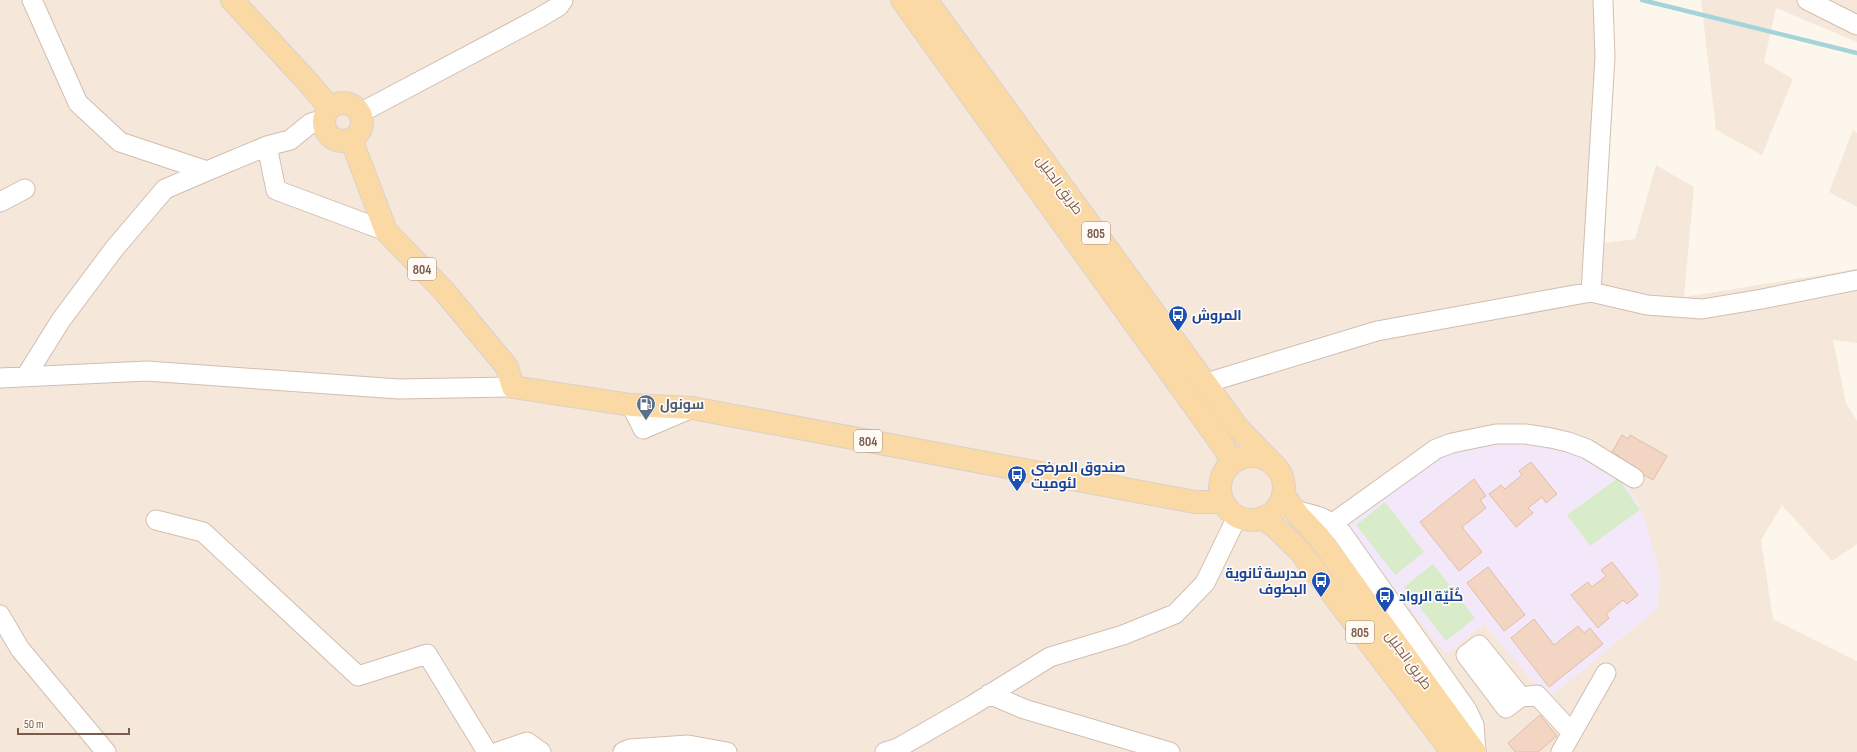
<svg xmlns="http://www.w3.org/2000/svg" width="1857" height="752" font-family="'Sofia Sans Condensed',Cairo,sans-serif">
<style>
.residential{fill:#f5e8da}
.education{fill:#f3e8fa}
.green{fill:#d8ecc9}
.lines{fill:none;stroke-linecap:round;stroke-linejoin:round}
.stream{stroke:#a5d3da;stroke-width:4.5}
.building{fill:#f3d5c3;stroke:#e6bba3}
.minor-casing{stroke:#d1beb0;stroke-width:21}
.major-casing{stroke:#dad1cd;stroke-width:24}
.minor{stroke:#fff;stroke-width:19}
.major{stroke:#fbd9a5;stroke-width:22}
.labels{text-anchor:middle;stroke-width:3.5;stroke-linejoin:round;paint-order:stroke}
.shield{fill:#fffaf3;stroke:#a28b7f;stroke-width:1}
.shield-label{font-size:13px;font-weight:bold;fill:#7a5c4d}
.street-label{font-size:14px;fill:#7a5c4d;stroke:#fffaf3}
.transit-label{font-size:14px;font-weight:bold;fill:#164399;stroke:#fffaf3;text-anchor:start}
.service-label{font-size:14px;font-weight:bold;fill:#4e5e75;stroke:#fffaf3;text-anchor:start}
</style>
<rect width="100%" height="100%" fill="#fdf6ec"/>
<!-- residential -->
<path class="residential" d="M0 0H1613L1605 243 1635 239 1656 165 1694 187 1684 297 1857 269V343L1833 340 1846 403 1857 421V544L1832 561 1782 505 1761 540 1773 619 1857 661V752H0Z
M1701 0H1857V42L1776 8 1764 62 1793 79 1762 155 1716 130Z
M1853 130 1857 133V207L1829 192Z"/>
<!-- education -->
<path class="education" d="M1515 442 1557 446 1598 463 1620 476 1637 500 1646 523 1660 573 1658 608 1548 699 1484 624 1446 654 1343 524 1455 447Z"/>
<!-- green -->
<path class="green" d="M1618 478 1640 510 1590 546 1567 515Z
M1385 502 1424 552 1395 575 1356 525Z
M1433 564 1475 618 1446 641 1404 587Z"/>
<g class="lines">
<!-- stream -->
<path class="stream" d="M1642 0 1857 53"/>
</g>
<!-- building -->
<path class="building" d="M1622 435 1628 439 1630 435 1667 456 1653 480 1616 459 1619 456 1612 452Z
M1531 462 1557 494 1546 503 1542 497 1528 508 1533 513 1516 527 1489 494 1501 485 1505 489 1522 475 1519 471Z
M1474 479 1486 496 1480 500 1486 508 1462 527 1482 552 1459 571 1420 522Z
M1612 562 1638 595 1627 604 1623 600 1606 614 1609 618 1598 628 1571 595 1588 582 1592 587 1606 576 1601 570Z
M1488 567 1525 615 1504 631 1467 583Z
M1534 619 1554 645 1578 626 1584 633 1590 628 1603 644 1549 687 1511 638Z
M1540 715 1557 736 1538 752H1515L1508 743Z"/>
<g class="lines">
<!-- minor casing -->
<g class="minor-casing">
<path id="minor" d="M32 0 78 103 120 142 207 171 267 146 290 140 311 123 324 119
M1807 0 1857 25
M360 113 539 18 559 6 563 0
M267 146 276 190 386 231
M0 202 25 189
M1591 292 1647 305 1702 309 1762 299 1857 280
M26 376 61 320 114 249 165 189 207 171
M0 378 147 371 399 389 513 387
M1206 383 1377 331 1591 292 1605 57 1603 0
M631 405 643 429 692 408
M1294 510C1313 515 1330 517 1342 533L1467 710 1474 725 1476 752
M156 520 203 532 358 676 427 654 487 752
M1333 523 1436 449 1452 443 1496 434H1525L1551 438 1568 442 1587 449 1634 478
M0 615 20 649 106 752
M989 694 1024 709 1170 752
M1521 697 1506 708 1466 655 1479 645 1521 697 1537 695 1572 733
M498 752 527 742 541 752
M623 752 630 749 688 745 727 752
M885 752 898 748 971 706 1050 657 1123 635 1175 614 1205 583 1237 517
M1561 752 1606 673"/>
</g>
<!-- major casing -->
<g class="major-casing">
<path id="major" d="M232 0 307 81 330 108
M902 0 1226 450 1231 464
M926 0 1238 428 1271 462
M324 122a19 19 0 1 1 38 0a19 19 0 1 1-38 0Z
M351 139 386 231 444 291 507 367 513 387 631 405 692 408 1195 502H1223
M1220 488a32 32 0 1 1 64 0a32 32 0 1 1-64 0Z
M1283 494 1298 515 1318 536 1475 752
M1262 518 1275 527 1300 551 1452 752"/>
</g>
<!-- minor -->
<use href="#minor" class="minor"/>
<!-- major -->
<use href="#major" class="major"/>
</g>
<!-- icons -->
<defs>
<g id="bus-pin" transform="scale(1)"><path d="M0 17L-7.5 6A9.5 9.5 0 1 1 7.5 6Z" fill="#1a4fb4" stroke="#fffaf3"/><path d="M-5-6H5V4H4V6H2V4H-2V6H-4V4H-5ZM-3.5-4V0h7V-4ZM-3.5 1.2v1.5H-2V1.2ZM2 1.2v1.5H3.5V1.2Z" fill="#fff"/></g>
<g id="fuel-pin" transform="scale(1)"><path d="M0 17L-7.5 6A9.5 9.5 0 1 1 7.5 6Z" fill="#5c6f8a" stroke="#fffaf3"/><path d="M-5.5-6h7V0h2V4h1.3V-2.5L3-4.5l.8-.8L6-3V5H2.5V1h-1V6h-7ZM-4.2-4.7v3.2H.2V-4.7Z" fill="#fff"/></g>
</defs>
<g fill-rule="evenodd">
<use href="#bus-pin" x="1178" y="315"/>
<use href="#fuel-pin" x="646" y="404"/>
<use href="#bus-pin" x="1017" y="475"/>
<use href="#bus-pin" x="1321" y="581"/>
<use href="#bus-pin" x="1385" y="596"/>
</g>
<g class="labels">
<!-- shield labels -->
<g class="shield">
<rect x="1082" y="222" width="28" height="22" rx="3"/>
<rect x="408" y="258" width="28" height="22" rx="3"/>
<rect x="854" y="430" width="28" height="22" rx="3"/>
<rect x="1346" y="621" width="28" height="22" rx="3"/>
</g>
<g class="shield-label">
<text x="1096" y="238">805</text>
<text x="422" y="274">804</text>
<text x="868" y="446">804</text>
<text x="1360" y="637">805</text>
</g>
<!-- street labels -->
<g class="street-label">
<text transform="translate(1060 185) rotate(54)" y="5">طريق الجليل</text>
<text transform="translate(1409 660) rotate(54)" y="5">طريق الجليل</text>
</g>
<!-- transit labels -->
<g class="transit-label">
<text x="1192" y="320">المروش</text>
<text x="1031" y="472">صندوق المرضى<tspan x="1031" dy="16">لئوميت</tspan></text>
<text x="1307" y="578" text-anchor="end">مدرسة ثانوية<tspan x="1307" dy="16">البطوف</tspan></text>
<text x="1399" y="601">كُلّيّة الرواد</text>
</g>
<!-- service labels -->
<g class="service-label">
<text x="660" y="409">سونول</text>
</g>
</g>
<!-- scale -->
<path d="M18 728v6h111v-6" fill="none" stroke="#7a5c4d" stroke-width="2"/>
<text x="24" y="728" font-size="12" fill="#7a5c4d" stroke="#fffaf3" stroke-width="3" paint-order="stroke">50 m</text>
</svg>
